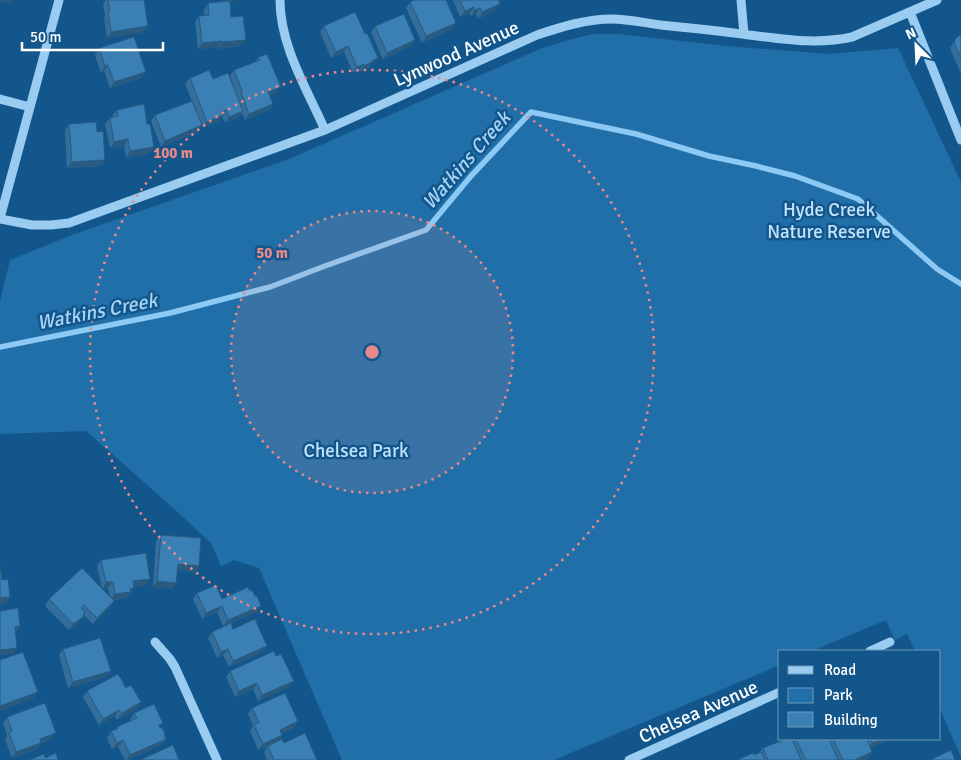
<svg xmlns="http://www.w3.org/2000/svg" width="961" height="760" font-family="Signika,sans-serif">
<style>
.green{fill:#216fa8}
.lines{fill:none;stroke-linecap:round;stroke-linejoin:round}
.stream{stroke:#8cc9f4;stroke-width:5.5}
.minor{stroke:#9accf1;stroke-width:9}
.wall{fill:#336e9c;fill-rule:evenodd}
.shaded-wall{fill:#295a7f}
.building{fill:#3b80b5;stroke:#295a7f}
.ring{fill:none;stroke:#e88989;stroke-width:2.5;stroke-dasharray:2.5 5}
.labels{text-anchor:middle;stroke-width:5;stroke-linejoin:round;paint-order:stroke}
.street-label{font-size:19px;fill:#fff;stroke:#13568b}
.park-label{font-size:19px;fill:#c1e3fc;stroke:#13568b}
.water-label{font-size:20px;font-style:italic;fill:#a6d5f8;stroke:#13568b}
.centre{fill:#e88989;stroke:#13568b;stroke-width:2.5}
.ring-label{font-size:15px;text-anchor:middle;font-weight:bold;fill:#e88989;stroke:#13568b;stroke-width:5;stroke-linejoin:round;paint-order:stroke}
</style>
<rect width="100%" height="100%" fill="#13568b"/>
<!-- green -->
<path class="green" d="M593 34H617L727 46 829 54 898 48 961 182V757L940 709V651H915L907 634 895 640 886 620 812 651H780V665L554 760H342L259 568 234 560 221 566 211 543 171 506 86 431 0 434V301L10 260 72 235 289 159 540 49 568 40Z"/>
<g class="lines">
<!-- stream -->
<path class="stream" d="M0 347 170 313 270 287 325 266 426 230 471 176 531 112 636 134 709 156 756 166 795 176 858 199 937 269 961 284"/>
<!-- minor -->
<path class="minor" d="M280 0C280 46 307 89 325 130
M741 0 744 34
M910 12 961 140
M0 99 30 107
M0 218 59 0
M0 219 32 225H51L69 223 325 130 537 35C561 27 586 19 612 19 628 19 645 23 661 25 691 28 720 31 749 35 784 39 817 45 852 37L937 0
M155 642 170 659 175 667 217 760
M870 651 890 642
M629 760 780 692"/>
</g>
<!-- wall -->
<path class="wall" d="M106 0H144L143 32 107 38 104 18 105 16 103 4Z
M222 0H234L232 2H230L231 17 241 46 218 49V47L198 49 195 22 199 16 204 15V10L208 3 228 1Z
M453 0H499L496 10 478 19 476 14 471 16 470 13 460 17Z
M410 2 452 29 422 43 406 8Z
M324 26 373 64 370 66 368 68 360 72 359 70 353 73 344 52 331 58 320 32Z
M375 26 411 46 383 60 371 32Z
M961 35V74L950 48 957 37Z
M99 48 146 72 141 78 110 88 104 71 101 73 95 55Z
M258 57 281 87 276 93 270 96 273 104 269 110 245 120 242 113 239 117 225 123 222 116 219 121 203 128 185 84 190 78 213 79 237 96 230 76 234 70 255 62Z
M117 110 150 153 126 158 124 146 110 148 105 124 110 118 113 117 112 116Z
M155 115 202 125 197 132 161 147 151 121Z
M69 124 97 132 105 160 101 166 67 168 65 130Z
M161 535 195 572 177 571 172 589 153 587 156 541Z
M101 560 146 585 134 587 130 595H129L126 598 113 600 114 601 110 608 93 624 84 615 79 622 69 630 45 606 49 599 102 589 97 566ZM108 588 110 597 102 589Z
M250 591 255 596 257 612 223 626 217 612 202 619 193 599 197 593 222 599Z
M233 629 267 646 262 652 229 667 223 655 217 658 208 638 212 632Z
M63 649 111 671 107 677 68 688 59 655Z
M276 656 289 687 258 701 253 689 235 697 226 677 230 671Z
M123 683 126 688 141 702 137 709 117 720 115 716 99 725 83 697 87 691Z
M252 708 298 721 294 728 282 733 278 741 284 743 317 760H267L264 752 268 746 258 750 250 731 253 726 248 714Z
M134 713 160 727 165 734 164 736 166 739 161 745 128 760H125L118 747 112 749 107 738 111 731 115 730 117 727 131 721 130 719Z
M7 717 51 739 41 743 37 749 12 758 5 739 7 736 3 723Z
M786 739H890L871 748 868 758 863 760H738L739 759 759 753 763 748Z"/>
<!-- shaded-wall -->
<path class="shaded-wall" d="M0 0H14L11 4 0 2Z
M222 0H234L232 2Z
M500 4 496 10 478 19 482 12Z
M474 7 470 13 460 17 465 11Z
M480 8 476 14 471 16 475 10Z
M456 23 452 29 422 43 426 36Z
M148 26 143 32 107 38 111 32Z
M246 40 241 46 218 49 222 42Z
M415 40 411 46 383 60 387 53Z
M222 41 218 47 198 49 202 43Z
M348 46 344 52 331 58 336 52Z
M378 58 373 64 370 66 368 68 360 72 364 66 372 61Z
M364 64 359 70 353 73 357 67Z
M108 65 104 71 101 73 105 66Z
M146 72 141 78 110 88 114 82Z
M281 87 276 93 264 98 268 92Z
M273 104 269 110 245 120 249 114Z
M226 110 219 121 203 128 207 122 222 111Z
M243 111 239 117 225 123 229 117Z
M202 125 197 132 161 147 165 141Z
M128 139 124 146 110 148 114 142Z
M154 147 150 153 126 158 130 151Z
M105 160 101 166 67 168 72 162Z
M178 564 199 566 195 572 173 571Z
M150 579 146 585 129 588 133 581Z
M157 581 176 583 172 589 153 587Z
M106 582H113L108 588 102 589Z
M134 588 130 595H129L126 598 110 600 115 594Z
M10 597 6 603 0 604V598Z
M114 601 110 608 93 624 97 618Z
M222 606 217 612 202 619 206 613Z
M261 606 257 612 223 626 228 620Z
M85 612 81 618 84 616 79 622 69 630 73 624Z
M20 626 16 632 10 633 15 627Z
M267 646 262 652 229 667 233 661Z
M17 648 13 654 0 655V650Z
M228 649 223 655 217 658 221 652Z
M111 671 107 677 68 688 73 682Z
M294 681 289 687 258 701 262 695Z
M257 683 253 689 235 697 239 691Z
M38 692 34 698 0 711V706Z
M141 702 137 709 117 720 122 713Z
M119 710 115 716 99 725 103 719Z
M298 721 294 728 276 736 280 730Z
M56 733 51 739 36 745 41 743 37 749 12 758 16 752 40 739Z
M282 735 278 741 258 750 263 744Z
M166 739 161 745 128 760H126L130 755Z
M881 739H890L868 749 872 743Z
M123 740 118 747 112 749 117 743Z
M872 752 868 758 863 760H854Z"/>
<!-- building -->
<path class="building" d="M108 0H144L148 26 111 32 108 11H110Z
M414 0H446L456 23 426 36 410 2Z
M460 0H499L500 4 482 12 480 8 475 10 474 7 465 11Z
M230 1 231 17 243 16 246 40 222 42V41L202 43 199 16 209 15 208 3Z
M355 12 365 34 367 33 378 58 372 61V62L364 66V64L357 67 348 46 336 52 324 26Z
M404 14 415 40 387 53 375 26Z
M961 35V58L954 42 957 37Z
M134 37 146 72 114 82 108 65 105 66 99 48Z
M267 54 281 87 268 92 273 104 249 114 241 92 242 91 234 70 260 60 258 57Z
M209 70 213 79 228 73 243 111 229 117 226 110 222 111 223 115 207 122 190 78Z
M192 101 202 125 165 141 155 115Z
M144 104 147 124H150L154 147 130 151 128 139 114 142 110 118 118 116 117 110Z
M96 122 97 132 103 131 105 160 72 162 69 124Z
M161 535 201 538 199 566 178 564 176 583 157 581Z
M146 553 150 579 133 581 134 588 130 589 131 592 115 594 113 582H106L101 560Z
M0 563 2 580 8 579 10 597 0 598Z
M82 568 114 601 97 618 84 605 81 608 85 612 83 614 84 616 73 624 49 599Z
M216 585 222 599 248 587 250 591 252 590 255 596H257L261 606 228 620 222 606 206 613 197 593Z
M18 608 20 626 15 627 17 648 0 650V611Z
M255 619 267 646 233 661 228 649 221 652 212 632 231 623 233 629Z
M100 638 111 671 73 682 63 649Z
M274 651 276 656 281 654 294 681 262 695 257 683 239 691 230 671Z
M23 652 38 692 0 706V660Z
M118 674 123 682V683L126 688 131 685 141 702 122 713 119 710 103 719 87 691Z
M285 693 298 721 280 730 282 735 263 744 254 725 259 722 252 708Z
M45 703 56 733 40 739 41 743 16 752 9 733 12 731 7 717Z
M154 704 163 723 159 725 160 728 162 727 165 734 164 735 166 739 130 755 123 740 117 743 111 731 118 729 117 727 137 718 134 713Z
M305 733 317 760H274L268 746 282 739 284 743Z
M786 739H792L801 760H768L763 748Z
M796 739H829L838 760H806Z
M833 739H867L872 752 854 760H843Z
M871 739H881L872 743Z
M173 745 179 760H140Z
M951 750 955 760H930Z
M761 752 765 760H740L739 759 753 753 754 755Z
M56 753 58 760H29L44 754 45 758Z"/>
<!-- distance rings -->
<circle cx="372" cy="352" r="141" fill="#e88989" fill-opacity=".12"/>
<g class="ring">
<circle cx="372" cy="352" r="141"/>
<circle cx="372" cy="352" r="282"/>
</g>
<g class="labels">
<!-- street labels -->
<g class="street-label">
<text transform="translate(456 53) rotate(-24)" y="7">Lynwood Avenue</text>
<text transform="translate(698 711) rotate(-24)" y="7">Chelsea Avenue</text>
</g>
<!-- park labels -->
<g class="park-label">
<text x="829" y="216">Hyde Creek<tspan x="829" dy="22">Nature Reserve</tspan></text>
<text x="356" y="457">Chelsea Park</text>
</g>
<!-- water labels -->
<g class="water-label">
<text transform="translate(466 160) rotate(-49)" y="7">Watkins Creek</text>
<text transform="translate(97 311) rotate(-11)" y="7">Watkins Creek</text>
</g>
</g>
<circle cx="372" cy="352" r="8" class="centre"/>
<g class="ring-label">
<text x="173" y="158">100 m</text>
<text x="272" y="258">50 m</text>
</g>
<!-- legend -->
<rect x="778" y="650" width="162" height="90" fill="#13568b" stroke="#719ab9"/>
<rect x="788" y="666" width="25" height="8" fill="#9accf1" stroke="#719ab9"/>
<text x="824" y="675" font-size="15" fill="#ffffff">Road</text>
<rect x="788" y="688" width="25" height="15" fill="#216fa8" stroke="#719ab9"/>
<text x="824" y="700" font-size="15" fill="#ffffff">Park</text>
<rect x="788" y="712" width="25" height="15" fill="#3b80b5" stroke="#719ab9"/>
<text x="824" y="725" font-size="15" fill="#ffffff">Building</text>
<!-- north arrow -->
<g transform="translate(916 45) rotate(336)" stroke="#13568b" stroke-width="4" paint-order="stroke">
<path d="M0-4L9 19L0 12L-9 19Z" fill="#ffffff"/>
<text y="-8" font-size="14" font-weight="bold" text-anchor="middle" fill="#ffffff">N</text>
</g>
<!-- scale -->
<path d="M22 42v8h141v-8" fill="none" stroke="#ffffff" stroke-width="2.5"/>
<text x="30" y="42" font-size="15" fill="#ffffff" stroke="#13568b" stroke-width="4" paint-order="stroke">50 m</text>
</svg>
